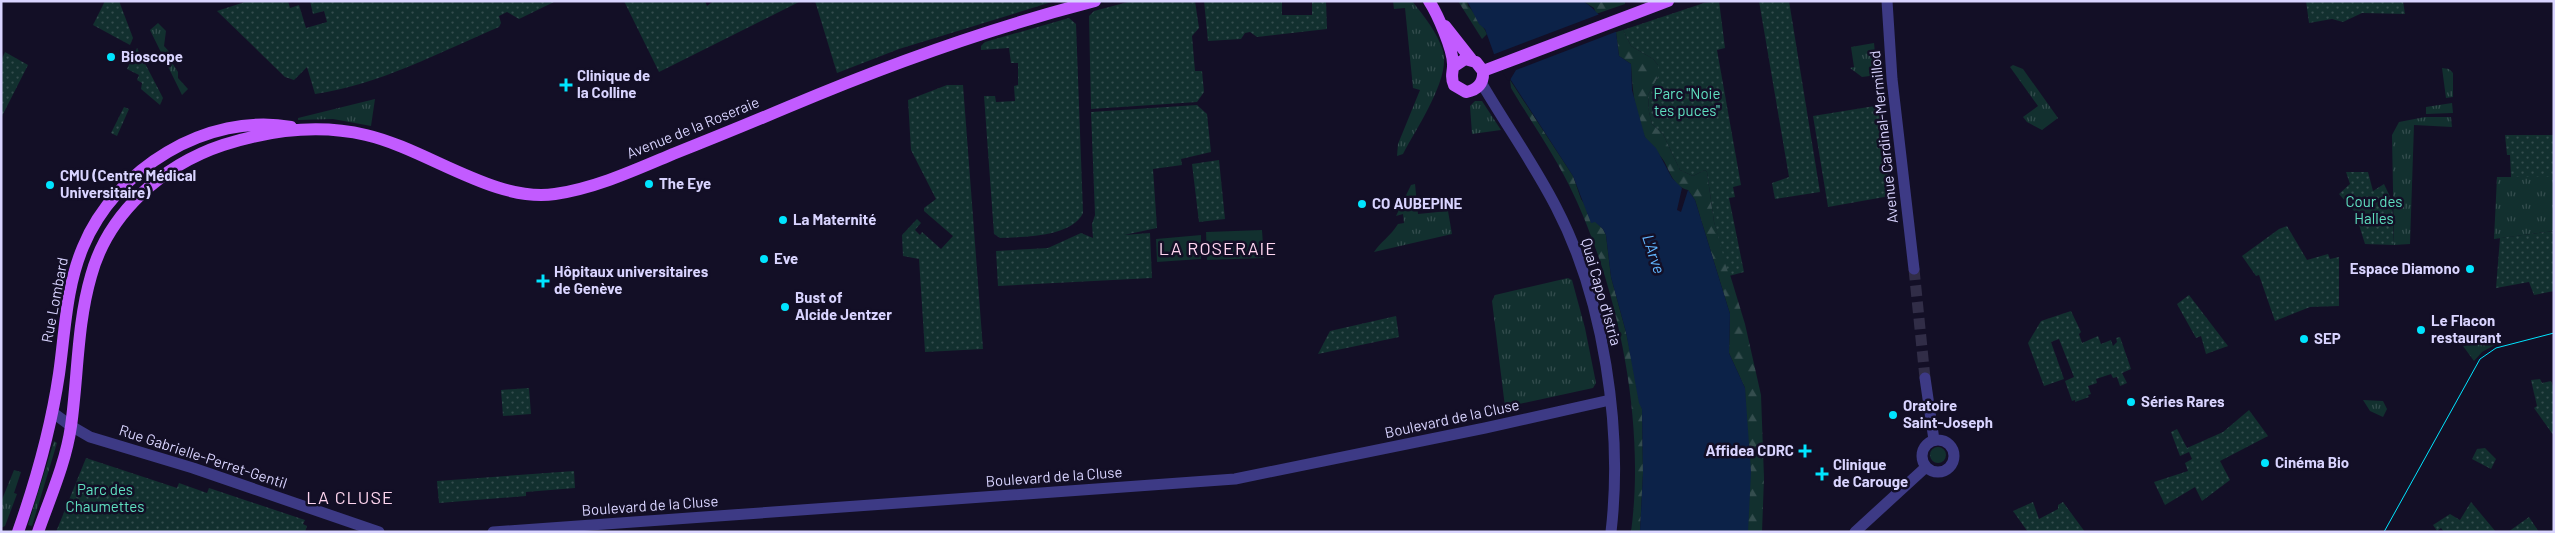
<svg xmlns="http://www.w3.org/2000/svg" width="2555" height="533" font-family="Barlow,sans-serif">
<style>
.grass{fill:url(#grass-tufts)}
.forest{fill:url(#forest-firs)}
.park{fill:url(#park-dots)}
.pitch{fill:#12302f}
.water{fill:#0c2248}
.pier{fill:#130f26}
.lines{fill:none;stroke-linecap:round;stroke-linejoin:round}
.minor-tunnel{stroke:#312d47;stroke-width:11;stroke-dasharray:11 5.5;stroke-linecap:butt}
.minor{stroke:#3d3a85;stroke-width:11}
.major{stroke:#c25bff;stroke-width:12}
.tram{stroke:#00e5ff;stroke-width:1}
.poi-dot{fill:#00e5ff;stroke:#130f26;stroke-width:2}
.labels{text-anchor:middle;stroke-width:5;stroke-linejoin:round;paint-order:stroke}
.poi-label{font-size:15px;font-weight:bold;fill:#d9d4ff;stroke:#130f26;text-anchor:start}
.park-label{font-size:15px;fill:#5fe0c0;stroke:#130f26}
.street-label{font-size:15px;fill:#d9d4ff;stroke:#130f26}
.water-label{font-size:16px;font-style:italic;fill:#62b6ff;stroke:#130f26}
.quarter-label{font-size:18px;letter-spacing:1px;fill:#ffd6f0;stroke:#130f26}
</style>
<defs>
<pattern id="grass-tufts" width="24" height="20" patternUnits="userSpaceOnUse" patternTransform="scale(1.25)"><rect width="24" height="20" fill="#12302f"/><path d="M3 7l-1-3M5 7V3M7 7l1-3M15 17l-1-3M17 17v-4M19 17l1-3" fill="none" stroke="#344d4e"/></pattern>
<pattern id="forest-firs" width="22" height="20" patternUnits="userSpaceOnUse" patternTransform="scale(1.25)"><rect width="22" height="20" fill="#12302f"/><path d="M5 1l3.5 6h-7zM16 11l3.5 6h-7z" fill="#344d4e"/></pattern>
<pattern id="park-dots" width="8" height="8" patternUnits="userSpaceOnUse" patternTransform="scale(1.25)"><rect width="8" height="8" fill="#12302f"/><path d="M2 2h.1M6 6h.1" fill="none" stroke="#344d4e" stroke-width="1.8" stroke-linecap="round"/></pattern>
</defs>
<rect width="100%" height="100%" fill="#130f26"/>
<!-- grass -->
<path class="grass" d="M1393 1H1412C1424 16 1437 32 1443 51 1451 78 1416 129 1403 154L1397 156 1398 144 1420 90 1413 88 1405 8 1394 9Z
M158 23 166 31 164 46 175 58 171 61 178 72V78L188 89 182 95 150 30Z
M1874 43 1877 75 1862 77 1850 68 1854 67 1851 47Z
M2013 65 2023 69 2058 118 2042 130 2027 122 2023 117 2038 106 2010 67Z
M2442 68 2449 69 2453 73V97L2446 98Z
M375 99 371 126 333 119 298 120V118Z
M1475 101H1482L1501 130 1472 134 1470 106Z
M2452 103 2453 113 2426 114V107Z
M2425 117H2451L2452 127 2414 125 2410 244 2394 245 2392 135 2399 122Z
M2497 177H2554V231L2494 239Z
M1415 184 1418 214 1448 211 1452 234 1374 252C1381 241 1389 238 1398 224L1404 223 1403 214 1396 216 1411 185Z
M1568 278 1572 280 1585 328 1596 383 1593 388 1505 407 1492 301 1495 295Z
M2500 342 2482 352 2474 361 2463 346Z
M2363 400 2383 401 2387 409 2383 417 2370 411Z
M54 441 57 443 32 526 28 525Z
M1930 455a8 8 0 1 1 16 0a8 8 0 1 1-16 0Z
M14 470 21 472 14 493 17 494 5 526 1 528V502Z"/>
<!-- forest -->
<path class="forest" d="M1458 1H1467L1468 6C1472 9 1485 29 1487 34L1482 39Z
M1583 1H1625V4L1596 14 1594 8Z
M1623 30 1631 46 1653 59 1658 65V77L1648 95 1649 112 1652 124 1663 134 1680 170 1693 176 1705 170 1707 172 1714 222 1745 324 1761 395 1764 478 1762 532H1748L1745 388 1729 353 1730 314 1695 200 1688 190C1674 187 1670 172 1664 161 1658 152 1649 144 1645 137 1635 119 1632 84 1631 64L1619 56 1616 32Z
M1510 80 1573 176 1581 199 1587 208V213L1603 229 1606 235 1611 277 1626 332 1642 409 1643 473 1640 532H1631C1646 422 1618 284 1569 185 1552 151 1530 120 1511 88Z"/>
<!-- park -->
<path class="park" d="M105 1H119L133 38 130 45 93 25Z
M248 1H288L290 8 299 5 306 28 327 22 324 11 313 14 310 1H556L519 19 507 12 499 16 501 23 499 27C440 52 379 85 315 94L307 67 294 80 285 77 217 11Z
M624 1H705L707 6 713 1H801L659 72Z
M815 1H1055L899 49 837 73Z
M1132 1H1195L1199 28 1192 36 1195 71H1202L1204 92 1197 102 1091 109 1089 16 1094 11Z
M1204 1H1282V15H1312V1H1326L1327 29 1257 37 1250 32 1245 33 1241 39 1208 41Z
M1719 1 1725 48 1717 50 1741 185 1733 187 1735 197 1729 198 1744 272 1729 276 1714 222 1707 172 1705 170 1693 176 1680 170 1663 134 1652 124 1649 112 1648 95 1658 77V65L1653 59 1631 46 1623 30 1704 3Z
M1759 1H1789L1820 192 1775 199 1772 183 1789 177Z
M2306 1H2403L2405 14 2362 13 2343 22 2332 19 2309 23Z
M1069 18 1076 24 1083 213C1072 237 1023 237 1000 238L994 234 984 96H995L996 102 1015 101 1014 86 1018 85V63H1011L1009 48 981 50V46L985 42Z
M137 48 163 98 160 105 141 89 142 83 137 80 139 75 127 69Z
M5 52 28 65 1 118V61Z
M947 85H963L983 349 925 352 919 259 903 256 902 235 917 219 921 223 915 230 920 235 922 232 941 249 953 236 924 211V208L936 199 911 150 908 100Z
M1197 105 1207 114 1211 152 1181 159 1182 165 1153 169 1157 228 1124 235 1150 233 1152 278 998 286 996 251 1048 248 1081 233 1093 238 1092 224 1095 215 1091 112Z
M1881 105 1890 196 1828 207 1813 116Z
M124 107 129 109 117 136 111 133Z
M2505 135H2554V177H2511L2510 155H2507Z
M1219 160 1225 219 1199 222 1192 164Z
M2346 172H2368L2373 191 2384 184 2392 201 2394 245 2365 244 2355 212 2339 194 2350 184Z
M2287 226 2307 260 2328 254 2330 259 2339 257V306L2310 307 2275 321 2259 275 2256 276 2242 256 2279 229Z
M2554 231V291L2534 295 2529 282 2496 288 2500 238Z
M2189 295 2228 346 2206 354 2201 336 2196 338 2177 304Z
M2071 311 2081 332 2079 334 2082 343 2098 336 2101 344 2111 340 2113 346 2117 342 2116 338 2120 337 2131 369 2122 373 2127 383 2120 386 2117 377 2113 378 2111 374 2096 379 2097 383 2088 386 2091 394 2088 395 2089 397 2075 402V400L2072 401 2065 381 2074 377 2059 339 2051 342 2064 379 2044 386 2028 343 2041 321Z
M1396 316 1399 337 1318 354 1330 331Z
M2540 379 2542 383 2551 381 2554 389V436L2534 408 2537 406 2531 380Z
M529 388 531 414 503 416 501 390Z
M2249 410 2268 436 2220 461 2230 480 2202 501 2195 487 2165 505 2154 482 2188 471 2185 463 2192 459 2189 452 2180 456 2171 432 2177 429 2187 448 2223 432Z
M2485 448 2496 459 2491 469 2472 459 2477 449Z
M86 458 177 488 179 483 207 493 209 488 305 520 303 524 307 526 305 532H56Z
M574 471 575 488 526 492V496L439 503 437 481Z
M2033 502 2039 519 2058 509V505L2063 502 2085 532H2028L2013 511Z
M2471 502 2496 532H2444L2441 528 2437 531 2433 525 2450 514 2460 520Z
M2529 517 2539 532H2508Z"/>
<!-- pitch -->
<path class="pitch" d="M1262 230 1264 258 1207 260 1206 232Z
M1201 235V259L1157 262 1156 239Z"/>
<!-- water -->
<path class="water" d="M1467 1H1583C1596 9 1604 22 1616 32L1619 56 1631 64 1632 90 1645 137 1656 148 1672 178 1682 188 1677 210 1681 212 1688 190 1695 200 1730 314 1729 353 1745 388 1751 472 1748 532H1640L1643 473 1642 409 1639 403 1626 332 1611 277 1606 235 1603 229 1595 222 1591 223 1573 176 1494 54 1485 29 1479 24Z"/>
<!-- pier -->
<path class="pier" d="M1600 14 1618 31 1516 70 1510 80 1508 81 1492 55Z"/>
<g class="lines">
<!-- minor-tunnel -->
<path class="minor-tunnel" d="M1914 269 1925 378"/>
<!-- minor -->
<path class="minor" d="M1887 1 1892 79 1914 269
M1482 84C1506 125 1534 164 1556 207 1604 299 1623 429 1611 532
M1925 378 1934 440
M52 412 71 426 90 437 193 468 379 532
M1922 456a16 16 0 1 1 32 0a16 16 0 1 1-32 0Z
M493 532 1235 479 1485 428 1610 400
M1855 532 1926 467"/>
<!-- major -->
<path class="major" d="M1429 1C1437 13 1454 51 1453 66 1453 73 1450 77 1454 85L1466 92C1478 90 1484 83 1483 71L1476 62 1465 59 1453 67
M1445 26 1471 59
M1483 71 1668 1
M18 532C36 481 51 428 59 374 65 332 66 287 83 247 115 169 207 112 291 127
M38 532C50 498 66 462 71 426 78 376 77 324 91 276 108 213 163 165 223 145 270 130 319 124 366 135 427 149 494 203 555 194 596 188 635 170 673 154 711 139 750 123 788 107 887 65 990 28 1095 1"/>
<!-- tram -->
<path class="tram" d="M2384 532 2480 359 2496 348 2554 333"/>
</g>
<!-- markers -->
<g class="poi-dot">
<circle cx="111" cy="57" r="5"/>
<path d="M563.5 77.5h5v5h5v5h-5v5h-5v-5h-5v-5h5z"/>
<circle cx="649" cy="184" r="5"/>
<circle cx="50" cy="185" r="5"/>
<circle cx="1362" cy="204" r="5"/>
<circle cx="783" cy="220" r="5"/>
<circle cx="764" cy="259" r="5"/>
<circle cx="2470" cy="269" r="5"/>
<path d="M540.5 273.5h5v5h5v5h-5v5h-5v-5h-5v-5h5z"/>
<circle cx="785" cy="307" r="5"/>
<circle cx="2421" cy="330" r="5"/>
<circle cx="2304" cy="339" r="5"/>
<circle cx="2131" cy="402" r="5"/>
<circle cx="1893" cy="415" r="5"/>
<path d="M1802.5 443.5h5v5h5v5h-5v5h-5v-5h-5v-5h5z"/>
<circle cx="2265" cy="463" r="5"/>
<path d="M1819.5 466.5h5v5h5v5h-5v5h-5v-5h-5v-5h5z"/>
</g>
<g class="labels">
<!-- poi labels -->
<g class="poi-label">
<text x="121" y="62">Bioscope</text>
<text x="577" y="81">Clinique de<tspan x="577" dy="17">la Colline</tspan></text>
<text x="60" y="181">CMU (Centre Médical<tspan x="60" dy="17">Universitaire)</tspan></text>
<text x="659" y="189">The Eye</text>
<text x="1372" y="209">CO AUBEPINE</text>
<text x="793" y="225">La Maternité</text>
<text x="774" y="264">Eve</text>
<text x="2460" y="274" text-anchor="end">Espace Diamono</text>
<text x="554" y="277">Hôpitaux universitaires<tspan x="554" dy="17">de Genève</tspan></text>
<text x="795" y="303">Bust of<tspan x="795" dy="17">Alcide Jentzer</tspan></text>
<text x="2431" y="326">Le Flacon<tspan x="2431" dy="17">restaurant</tspan></text>
<text x="2314" y="344">SEP</text>
<text x="2141" y="407">Séries Rares</text>
<text x="1903" y="411">Oratoire<tspan x="1903" dy="17">Saint-Joseph</tspan></text>
<text x="1794" y="456" text-anchor="end">Affidea CDRC</text>
<text x="2275" y="468">Cinéma Bio</text>
<text x="1833" y="470">Clinique<tspan x="1833" dy="17">de Carouge</tspan></text>
</g>
<!-- park labels -->
<g class="park-label">
<text x="1687" y="99">Parc "Noie<tspan x="1687" dy="17">tes puces"</tspan></text>
<text x="2374" y="207">Cour des<tspan x="2374" dy="17">Halles</tspan></text>
<text x="105" y="495">Parc des<tspan x="105" dy="17">Chaumettes</tspan></text>
</g>
<!-- street labels -->
<g class="street-label">
<text transform="translate(693 128) rotate(-22)" y="5">Avenue de la Roseraie</text>
<text transform="translate(1884 137) rotate(-96)" y="5">Avenue Cardinal-Mermillod</text>
<text transform="translate(1601 292) rotate(74)" y="5">Quai Capo d'Istria</text>
<text transform="translate(55 300) rotate(-79)" y="5">Rue Lombard</text>
<text transform="translate(1452 419) rotate(-12)" y="5">Boulevard de la Cluse</text>
<text transform="translate(203 457) rotate(18)" y="5">Rue Gabrielle-Perret-Gentil</text>
<text transform="translate(1054 477) rotate(-4)" y="5">Boulevard de la Cluse</text>
<text transform="translate(650 506) rotate(-4)" y="5">Boulevard de la Cluse</text>
</g>
<!-- water labels -->
<g class="water-label">
<text transform="translate(1654 254) rotate(72)" y="6">L'Arve</text>
</g>
<!-- quarter labels -->
<g class="quarter-label">
<text x="1218" y="255">LA ROSERAIE</text>
<text x="350" y="504">LA CLUSE</text>
</g>
</g>
<!-- border -->
<rect width="2555" height="533" fill="none" stroke="#d9d4ff" stroke-width="5"/>
</svg>
